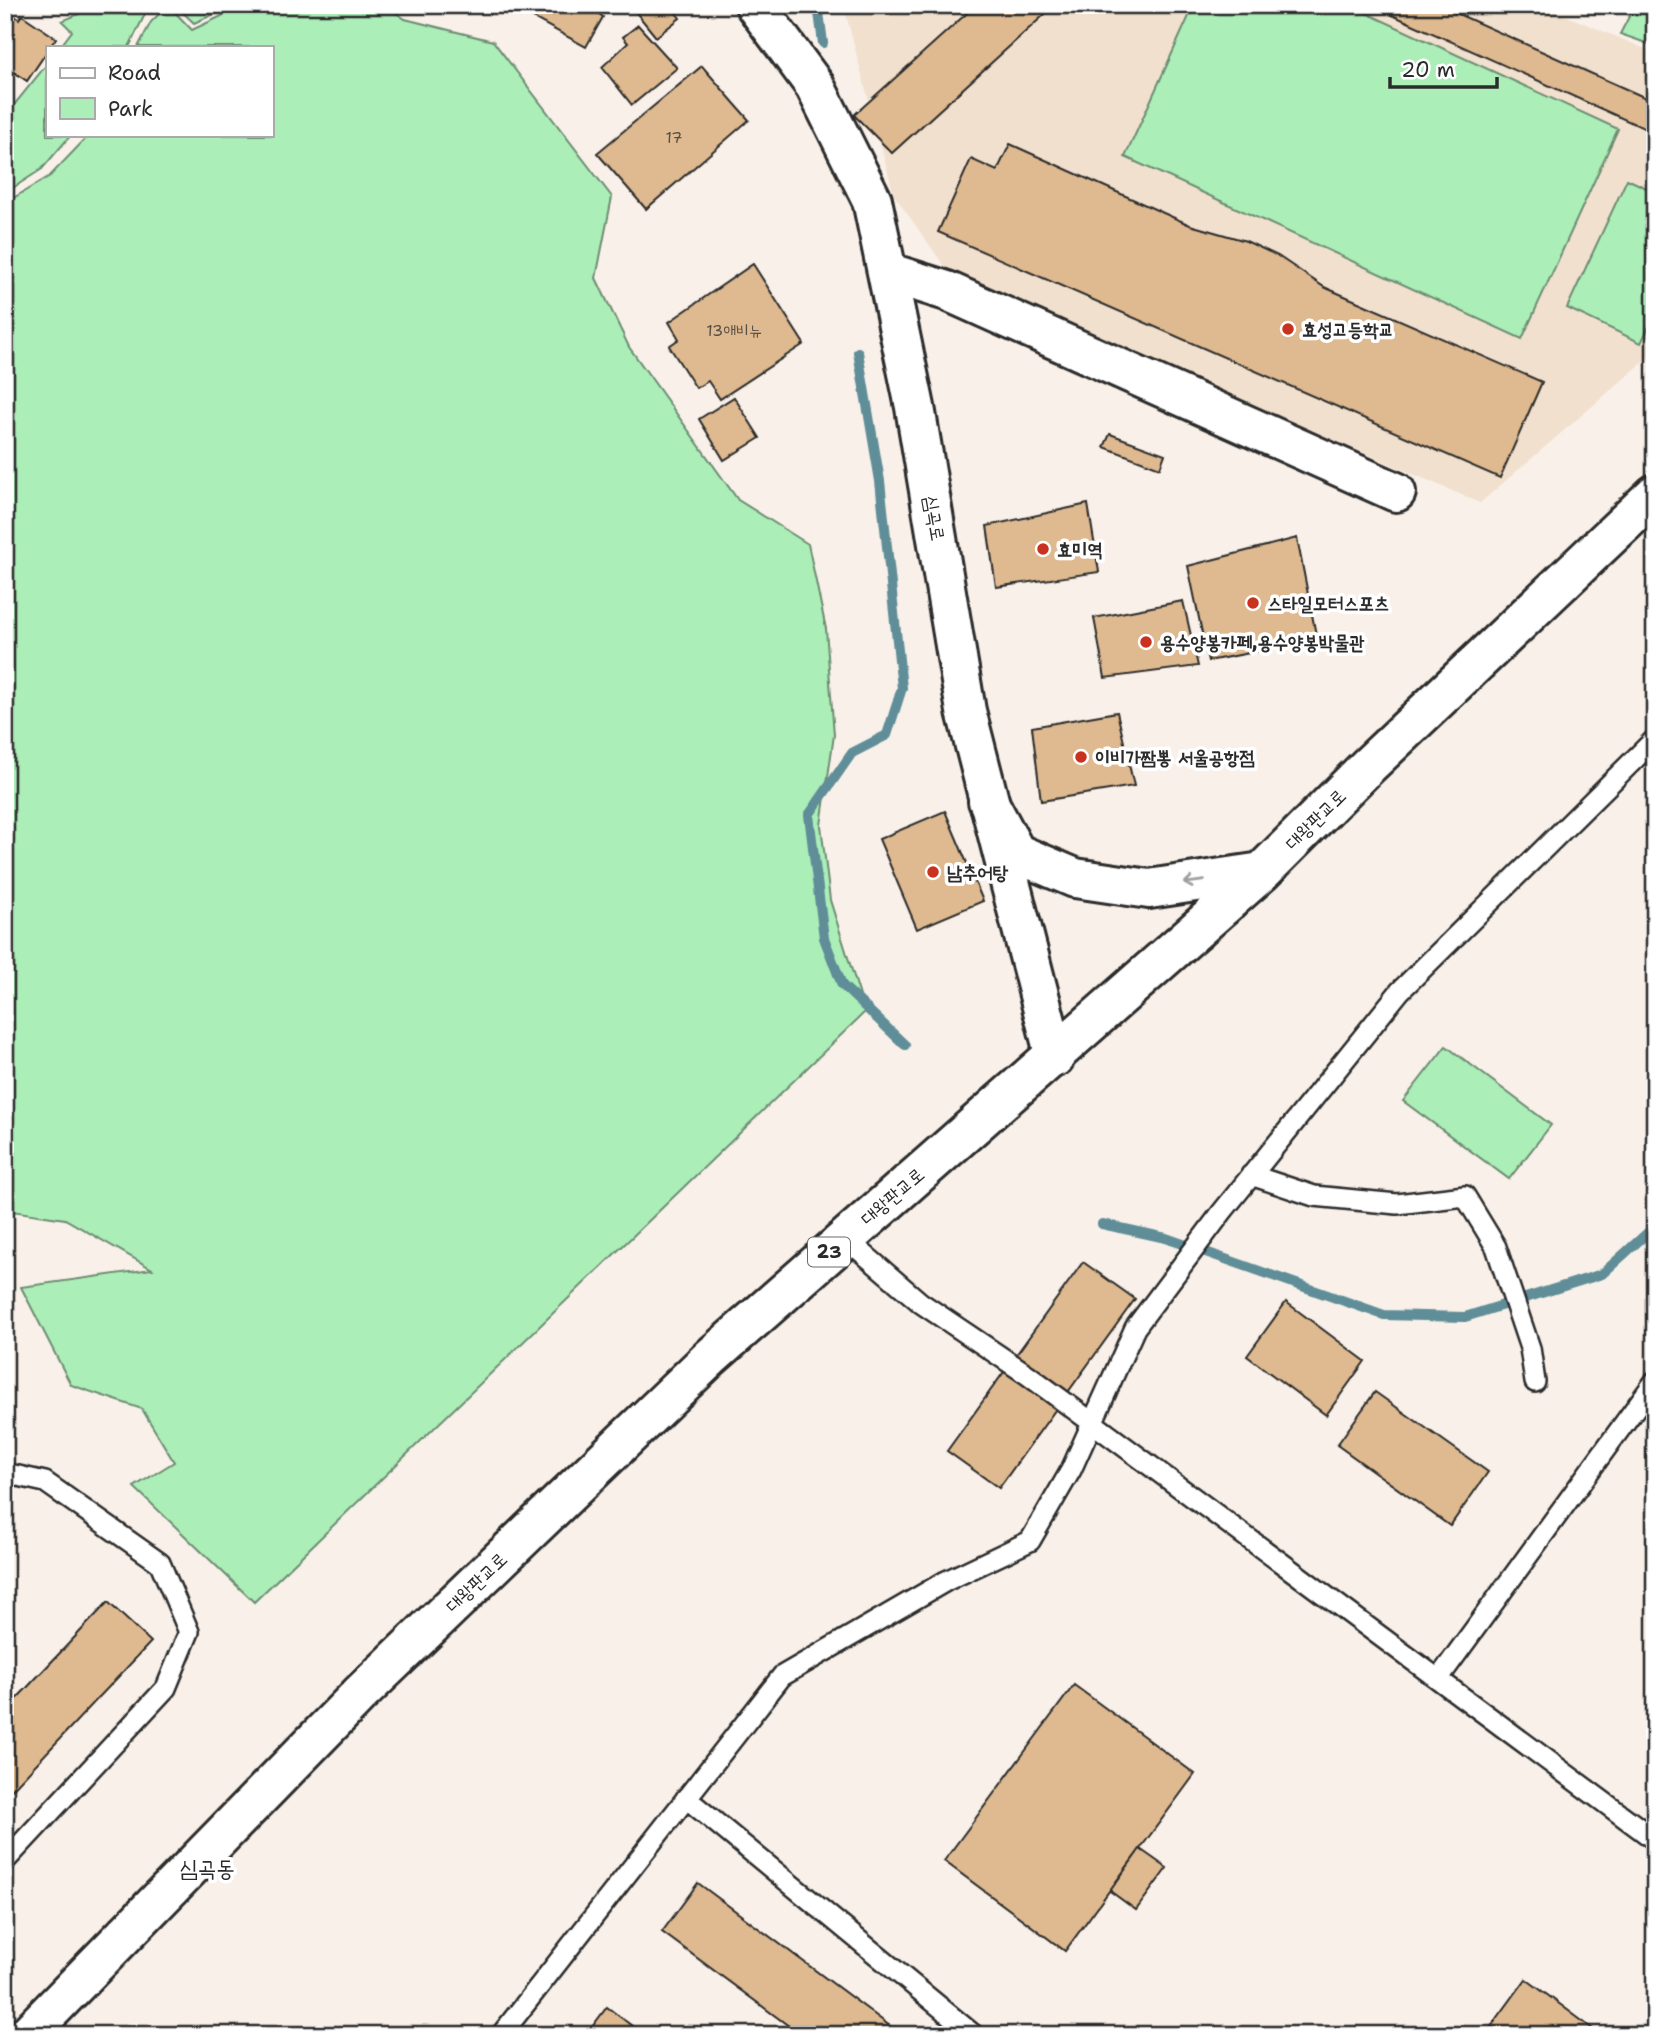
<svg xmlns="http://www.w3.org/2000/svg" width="1660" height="2040" font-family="'Shantell Sans','Poor Story',sans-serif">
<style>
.built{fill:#f1e0ce}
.green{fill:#aceeb8;stroke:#6c8c72;stroke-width:2}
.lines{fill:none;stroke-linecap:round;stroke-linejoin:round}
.stream{stroke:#5f8d98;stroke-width:10}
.building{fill:#dfba90;stroke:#2b2b2b;stroke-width:2}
.lane-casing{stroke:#2b2b2b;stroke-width:24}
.street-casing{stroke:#2b2b2b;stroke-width:44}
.primary-casing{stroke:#2b2b2b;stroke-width:44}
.lane{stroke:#fff;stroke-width:19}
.street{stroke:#fff;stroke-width:38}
.primary{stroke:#fff;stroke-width:38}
.oneway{stroke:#a0a0a0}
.poi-dot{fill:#c8321e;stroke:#fff;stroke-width:2.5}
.labels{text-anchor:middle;stroke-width:7;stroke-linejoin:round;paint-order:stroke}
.number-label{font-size:16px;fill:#584f44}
.shield{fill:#fff;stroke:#6b6b6b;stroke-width:2}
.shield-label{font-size:18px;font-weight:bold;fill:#2b2b2b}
.poi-label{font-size:19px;font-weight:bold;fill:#2b2b2b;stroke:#fff;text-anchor:start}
.street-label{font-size:19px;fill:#2b2b2b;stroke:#fff}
.quarter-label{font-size:23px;fill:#2b2b2b;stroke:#fff}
</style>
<rect width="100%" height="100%" fill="#f9f1e9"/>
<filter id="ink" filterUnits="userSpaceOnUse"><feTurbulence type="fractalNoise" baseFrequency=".0143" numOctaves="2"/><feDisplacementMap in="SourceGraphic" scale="14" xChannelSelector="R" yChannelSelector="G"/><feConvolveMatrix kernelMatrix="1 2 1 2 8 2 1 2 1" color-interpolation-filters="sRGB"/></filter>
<g filter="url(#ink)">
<!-- built -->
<path class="built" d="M850 5H1541L1655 53V352L1480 503 950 274 894 195 846 15Z"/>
<!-- green -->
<path class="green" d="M100 5H139L147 10 129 47H60L72 31 62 21Z
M168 5 192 30 245 5H385L405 19 493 41 612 197 596 278 629 347 738 500 808 544 826 629 834 735 821 825 830 900 865 1012 254 1602 134 1487 174 1462 142 1409 71 1385 21 1287 152 1269 65 1219 5 1210V203L50 176 89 135H271V47H138L151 22Z
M175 5H235L194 23Z
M1194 5H1349L1618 129 1522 339 1125 157Z
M1635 5H1655V46L1620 34Z
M47 64V135H71L42 169 5 193V116Z
M1627 179 1655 192V314L1641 343 1567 308Z
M1446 1046 1551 1125 1509 1179 1403 1101Z"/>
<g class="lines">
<!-- stream -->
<path class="stream" d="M818 5 823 43
M858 352 880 481 902 688 887 735 852 753 809 815 824 938 842 985 905 1045
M1102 1224 1166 1238 1384 1315 1465 1317 1602 1274 1655 1226"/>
</g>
<!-- building -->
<path class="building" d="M529 5H603L598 13 603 17 586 47 524 13Z
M630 5H670L680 18 656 37Z
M976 5H1055L892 153 854 115Z
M1370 5H1438L1655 102V114L1648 130Z
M9 12 19 19 22 15 56 38 27 81 5 66V18Z
M638 25 677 68 632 105 602 67 628 43 623 37Z
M702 66 749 120 646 209 597 153Z
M1010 144 1190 225 1246 241 1278 256 1324 287 1542 382 1500 478 938 232 971 159 997 171Z
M753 264 804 344 720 399 708 381 696 388 669 346 679 339 669 322Z
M734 397 760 438 724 460 699 419Z
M1110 434 1165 454 1160 468 1104 447Z
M1088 504 1099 572 996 587 987 526Z
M1297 538 1317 640 1208 661 1188 566Z
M1183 601 1198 666 1105 678 1094 618Z
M1117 712 1134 786 1041 801 1032 727Z
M945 811 983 901 917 929 879 839Z
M1083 1262 1135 1299 999 1488 947 1451Z
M1286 1302 1365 1361 1326 1415 1247 1356Z
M1375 1392 1488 1472 1450 1526 1337 1445Z
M108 1602 151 1642 5 1797V1711Z
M1074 1685 1195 1774 1065 1951 944 1861Z
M1140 1849 1167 1868 1136 1910 1110 1891Z
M698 1883 902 2035H801L662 1932Z
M1526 1979 1601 2035H1485Z
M607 2007 644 2035H586Z"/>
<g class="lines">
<!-- lane casing -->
<g class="lane-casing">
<path id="lane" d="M1251 1175 1314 1196 1397 1204 1465 1196 1496 1247 1530 1348 1535 1382
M844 1237 921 1303 1028 1375 1655 1840
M5 1473 45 1482 160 1563 189 1632 166 1688 5 1861
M1439 1678 1655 1381
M686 1798 974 2035
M501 2035 782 1676 946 1581 1030 1541 1071 1470 1135 1328 1222 1212 1400 991 1655 739"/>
</g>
<!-- street casing -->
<g class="street-casing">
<path id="street" d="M755 5 815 86 872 200 915 407 966 711 1055 1057
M890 273 947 291 1396 492"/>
</g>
<!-- primary casing -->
<g class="primary-casing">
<path id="primary" d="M988 801 1016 853 1075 878 1149 889 1262 872
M27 2035 360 1694 711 1357 1262 872 1369 765 1655 494"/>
</g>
<!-- lane -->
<use href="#lane" class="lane"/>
<!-- street -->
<use href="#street" class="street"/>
<!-- primary -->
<use href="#primary" class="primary"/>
</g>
<!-- one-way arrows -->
<defs><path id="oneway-shaft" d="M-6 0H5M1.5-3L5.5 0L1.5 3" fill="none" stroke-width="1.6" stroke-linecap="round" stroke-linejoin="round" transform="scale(1.75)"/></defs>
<use class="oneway" href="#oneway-shaft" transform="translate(1194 882) rotate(172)"/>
</g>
<!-- markers -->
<g class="poi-dot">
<circle cx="1288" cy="329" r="7"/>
<circle cx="1043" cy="549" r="7"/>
<circle cx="1253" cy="603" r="7"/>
<circle cx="1146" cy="642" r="7"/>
<circle cx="1081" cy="757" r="7"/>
<circle cx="933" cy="872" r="7"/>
</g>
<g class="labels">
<!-- number labels -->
<g class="number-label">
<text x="674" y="143">17</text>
<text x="734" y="336">13애비뉴</text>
</g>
<!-- shield labels -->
<rect class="shield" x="808" y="1237.5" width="42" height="29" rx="5"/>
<g class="shield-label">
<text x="829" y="1258">23</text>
</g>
<!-- poi labels -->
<g class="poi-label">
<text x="1302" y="336">효성고등학교</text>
<text x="1057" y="556">효미역</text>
<text x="1267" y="610">스타일모터스포츠</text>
<text x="1160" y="649">용수양봉카페,용수양봉박물관</text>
<text x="1095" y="764">이비가짬뽕 서울공항점</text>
<text x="947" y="879">남추어탕</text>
</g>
<!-- street labels -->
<g class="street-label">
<text transform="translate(935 518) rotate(80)" y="7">심곡로</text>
<text transform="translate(1315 819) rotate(-45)" y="7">대왕판교로</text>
<text transform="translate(892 1196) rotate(-41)" y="7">대왕판교로</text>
<text transform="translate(476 1582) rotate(-44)" y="7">대왕판교로</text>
</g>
<!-- quarter labels -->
<g class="quarter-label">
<text x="207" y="1876">심곡동</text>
</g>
</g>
<!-- margin -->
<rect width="1660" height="2040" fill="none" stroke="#fff" stroke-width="28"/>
<rect x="14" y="14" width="1632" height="2012" fill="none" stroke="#2b2b2b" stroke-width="2.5" filter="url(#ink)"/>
<!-- legend -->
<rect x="46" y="46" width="228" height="91" fill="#ffffff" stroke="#aaaaaa" stroke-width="2"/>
<rect x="60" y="68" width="35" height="10" fill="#ffffff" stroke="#aaaaaa" stroke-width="2"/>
<text x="108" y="80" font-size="21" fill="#2b2b2b">Road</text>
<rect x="60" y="98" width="35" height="21" fill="#aceeb8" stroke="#aaaaaa" stroke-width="2"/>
<text x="108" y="116" font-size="21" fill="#2b2b2b">Park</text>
<!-- scale -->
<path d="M1390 77v10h107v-10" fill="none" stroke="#2b2b2b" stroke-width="3.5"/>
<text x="1401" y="77" font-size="21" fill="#2b2b2b" stroke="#ffffff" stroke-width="5" paint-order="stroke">20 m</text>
</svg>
